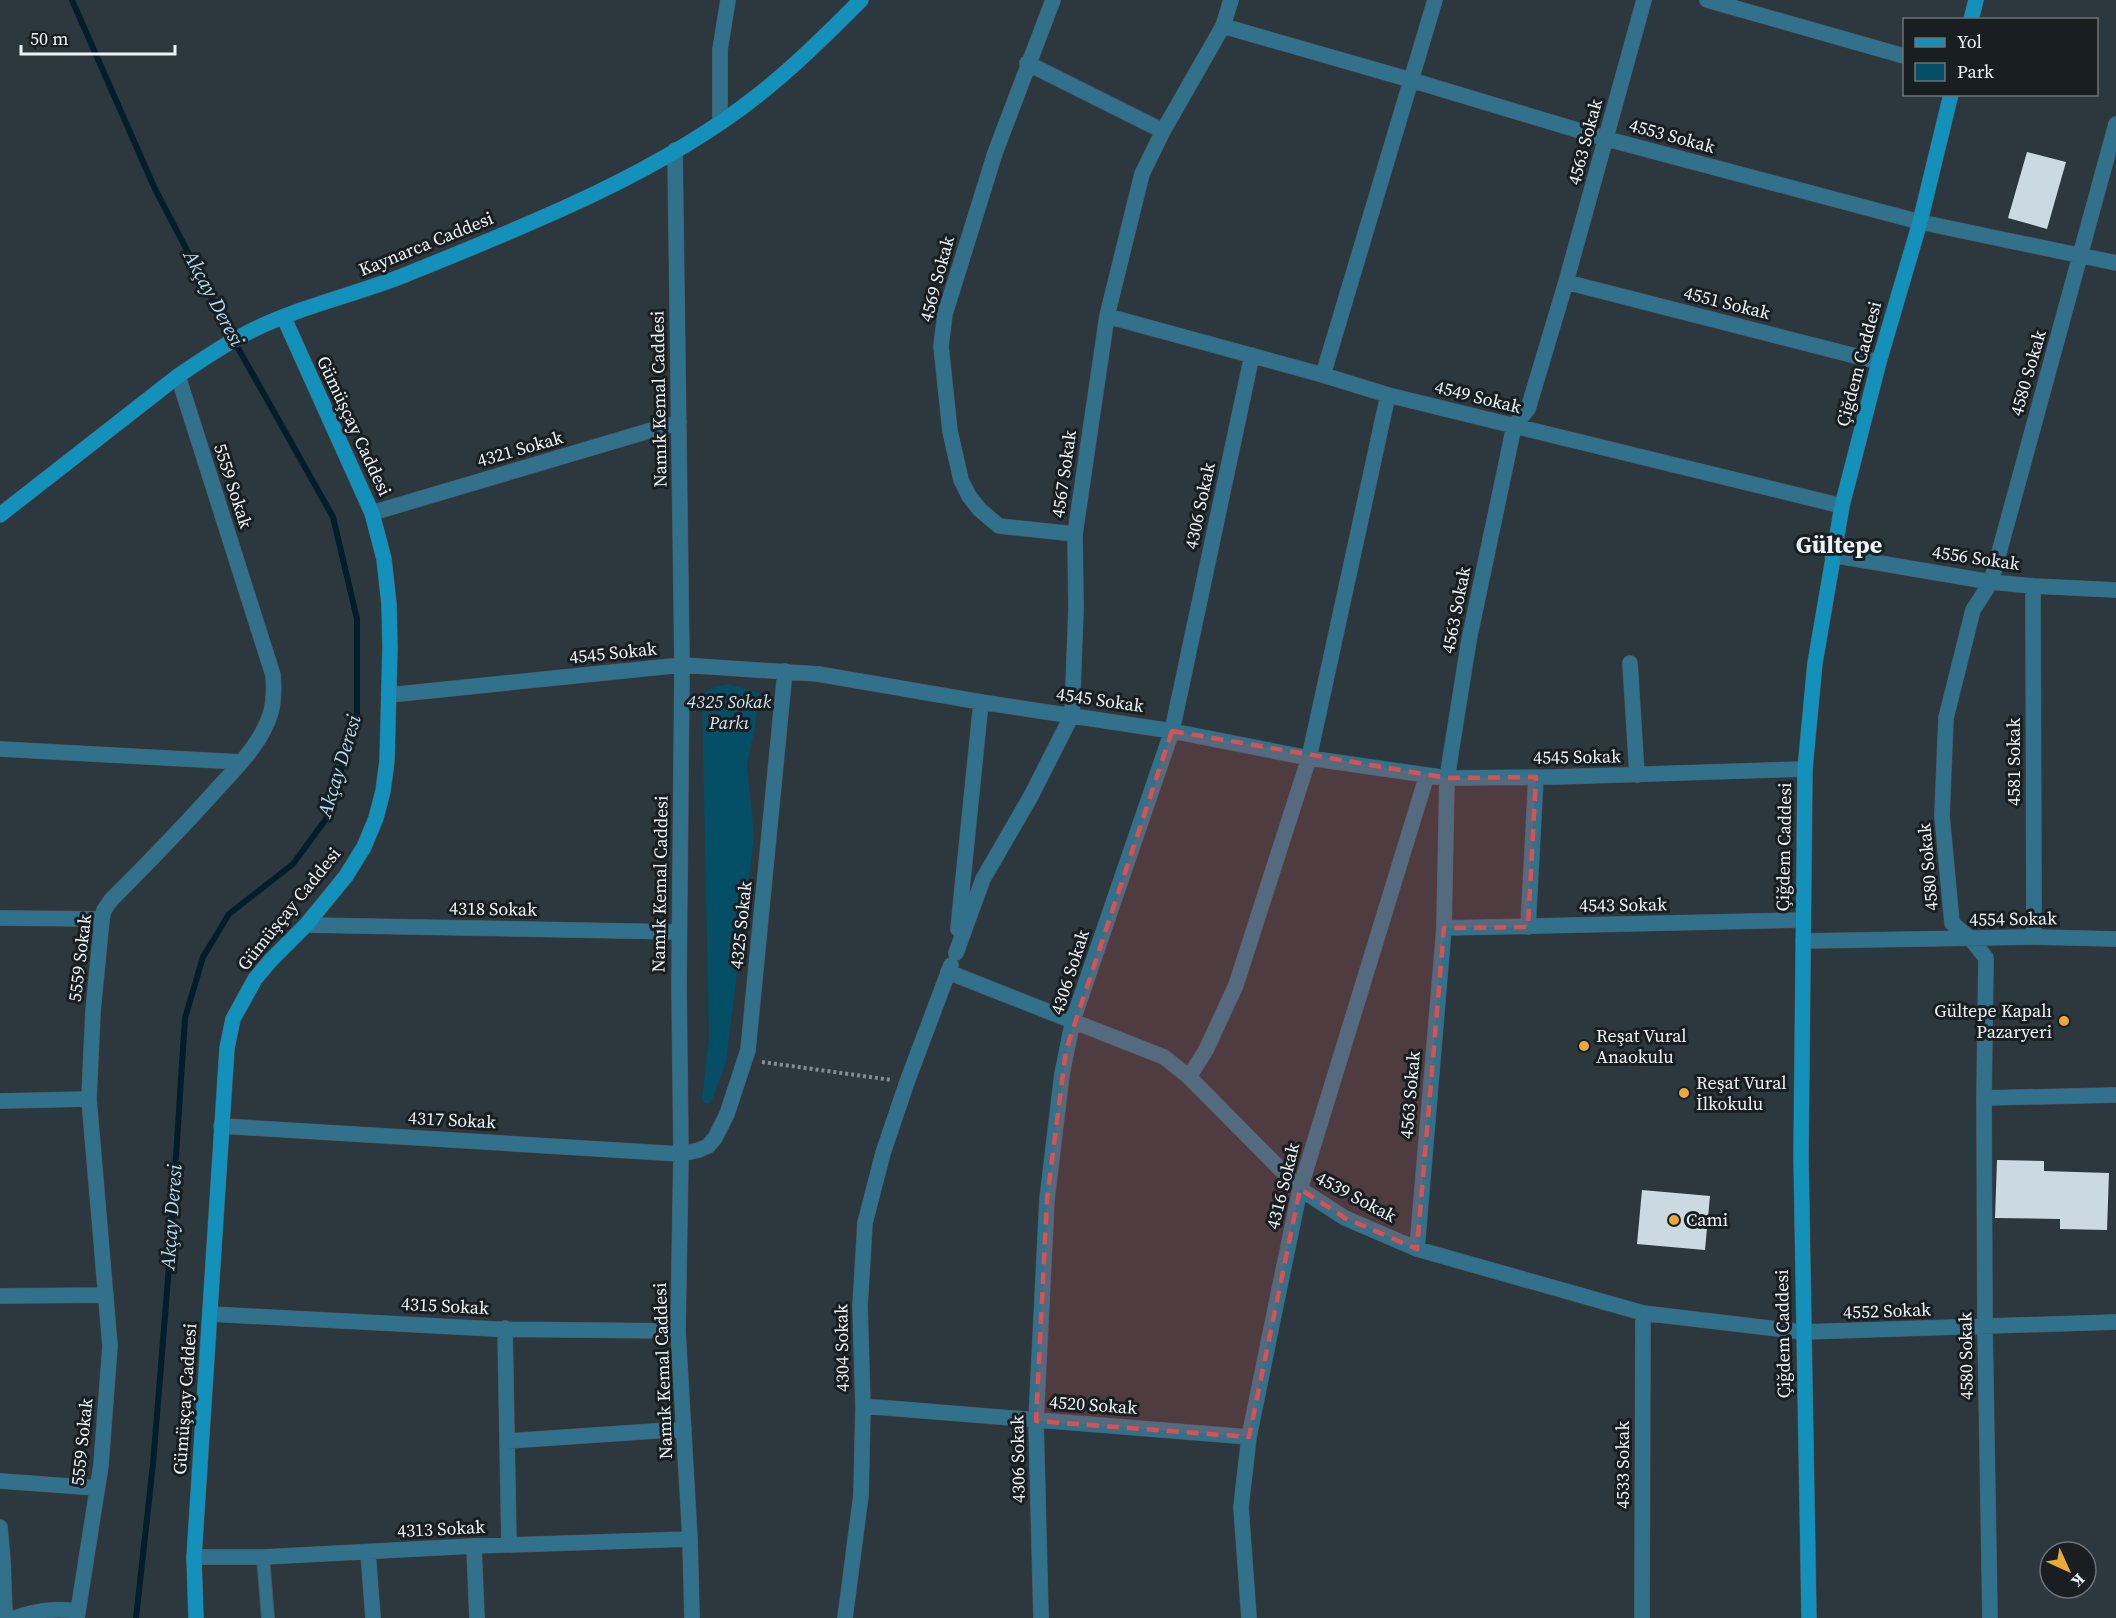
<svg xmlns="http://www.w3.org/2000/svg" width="2116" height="1618" font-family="'Source Serif 4',serif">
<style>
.green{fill:#044e66}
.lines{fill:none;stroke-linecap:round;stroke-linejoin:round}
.stream{stroke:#001f2b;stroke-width:6}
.building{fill:#cbdae1}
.lane-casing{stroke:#4b565c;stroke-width:14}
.street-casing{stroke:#4b565c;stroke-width:16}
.secondary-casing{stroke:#4b565c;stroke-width:16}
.path{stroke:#848d92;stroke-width:4;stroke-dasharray:3 3;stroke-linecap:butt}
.lane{stroke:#31718b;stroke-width:12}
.street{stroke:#31718b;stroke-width:15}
.secondary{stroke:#1391ba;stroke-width:15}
.marked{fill:#da5151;fill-opacity:0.2;stroke:#da5151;stroke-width:4.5;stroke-dasharray:12 8;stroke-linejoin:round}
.poi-dot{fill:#eaaa39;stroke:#191e21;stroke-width:2}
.labels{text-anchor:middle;stroke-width:6;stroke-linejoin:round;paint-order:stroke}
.street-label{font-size:18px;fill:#ecf3f7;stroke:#191e21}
.park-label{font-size:18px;font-style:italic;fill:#d1e8f2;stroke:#191e21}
.poi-label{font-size:18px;fill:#ecf3f7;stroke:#191e21;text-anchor:start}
.water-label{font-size:20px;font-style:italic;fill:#b0def3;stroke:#191e21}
.district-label{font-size:24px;font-weight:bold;fill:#ecf3f7;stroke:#191e21}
</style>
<rect width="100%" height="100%" fill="#2c383e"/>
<!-- green -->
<path class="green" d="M728 684 759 693 755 727 747 764 754 837 726 1062 712 1100 709 1103H704L702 1098 709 1038 702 700 703 693 714 687Z"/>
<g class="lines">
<!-- stream -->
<path class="stream" d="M72 0 155 189 238 348 333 517 357 619V718L326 819 293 864 229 914 203 957 185 1018 168 1279 153 1464 136 1618"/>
</g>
<!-- building -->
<path class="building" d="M2027 152 2066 162 2047 229 2008 218Z
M1997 1160 2044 1161V1171L2109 1173 2107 1230 2060 1229V1219L1995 1218Z
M1642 1190 1710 1196 1705 1250 1637 1244Z"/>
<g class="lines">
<!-- lane casing -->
<g class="lane-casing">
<path id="lane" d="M263 1557 268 1618"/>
</g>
<!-- street casing -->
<g class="street-casing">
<path id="street" d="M1053 0 995 153 945 314 941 346 950 431 961 480 969 496 980 510 999 526 1075 534
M1707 0 1904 56
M1223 26 1411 80 1607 139 1920 222 2116 263
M1027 63 1163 131
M720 122V50L728 0
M675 150 682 665 679 983 681 1154 678 1331 690 1539 692 1618
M1566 282 1879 362
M1107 316 1323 375 1388 395 1842 506
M1323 375 1435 0
M372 513 679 422
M1832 555 1991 582 2033 586 2116 590
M2033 586 2034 937
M1630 663 1637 775
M389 695 682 665 818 674 981 702 1172 731 1309 758 1447 778 1555 777 1805 769
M0 749 241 762
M0 918 102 919
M306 925 679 932
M1528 927 1536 777
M1444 928 1803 920
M958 929 981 702
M1803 941 2034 937 2116 939
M956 953 983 879 1031 796 1072 715 1076 608 1075 534 1107 316 1142 174 1163 131 1223 26 1231 0
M948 972 1164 1057 1189 1077 1300 1189 1345 1218 1417 1249 1643 1313 1803 1332 2116 1322
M1189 1077 1206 1050 1236 985 1309 758 1388 395
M1984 1098 2116 1095
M0 1101 89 1099
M221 1126 681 1154 699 1150 708 1146 715 1138 727 1114 748 1050 785 671
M1417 1249 1444 928 1447 778 1469 640 1514 426 1528 409 1566 282 1644 0
M0 1296 106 1295
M210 1314 495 1329 678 1331
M505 1328 509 1545
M863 1406 1249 1437
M507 1441 684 1429
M0 1481 97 1488
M0 1527 3 1562 5 1618
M474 1546 477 1618
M368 1552 373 1618
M194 1557H263L474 1546 690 1539
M15 1618C37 1610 55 1608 78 1611
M77 1618 101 1465 110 1346 89 1099 93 1011 102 919 104 910 111 900C147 864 182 828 216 790 237 767 262 743 271 712 274 700 274 688 273 675L178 376
M845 1618 861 1495 863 1406 860 1306 865 1223 883 1153 907 1082 951 965
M1041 1618 1036 1421 1047 1199 1062 1074 1073 1020 1172 731 1252 355
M1249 1618 1241 1507 1249 1437 1277 1300 1300 1189 1427 775
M1642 1618 1643 1313
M1990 1618 1985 1327 1984 1098 1986 958 1971 939 1952 923 1942 816 1946 718 1973 610 1991 582 2116 124"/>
</g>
<!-- secondary casing -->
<g class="secondary-casing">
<path id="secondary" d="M1971 20 1976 0
M0 515 178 376C203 359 228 342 255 329 302 306 357 294 405 275 523 227 657 175 757 96 794 67 828 33 861 0
M196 1618 194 1557 227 1048 233 1019 255 979 271 960 306 925 346 876 364 847 376 818 383 791 387 761 390 647 389 604 384 559 372 513 284 318
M1809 1618 1801 1156 1805 769 1815 663 1842 506 1879 362 1920 222 1951 94"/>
</g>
<!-- path -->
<path class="path" d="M762 1062 892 1080"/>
<!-- lane -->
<use href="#lane" class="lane"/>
<!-- street -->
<use href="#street" class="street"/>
<!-- secondary -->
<use href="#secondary" class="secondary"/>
</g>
<!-- marked area -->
<path class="marked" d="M1172 731 1447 778 1536 777 1528 927 1444 928 1417 1249 1345 1218 1300 1189 1249 1437 1036 1421 1047 1199 1066 1050Z"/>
<!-- markers -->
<g class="poi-dot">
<circle cx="2064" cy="1021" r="6"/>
<circle cx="1584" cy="1046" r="6"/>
<circle cx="1684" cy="1093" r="6"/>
<circle cx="1674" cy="1220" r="6"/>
</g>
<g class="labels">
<!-- street labels -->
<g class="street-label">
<text transform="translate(1672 136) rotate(15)" y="6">4553 Sokak</text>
<text transform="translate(1585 142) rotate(-75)" y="6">4563 Sokak</text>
<text transform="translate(426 244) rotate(-22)" y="6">Kaynarca Caddesi</text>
<text transform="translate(937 279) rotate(-75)" y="6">4569 Sokak</text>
<text transform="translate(1727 303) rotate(14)" y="6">4551 Sokak</text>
<text transform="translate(1859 364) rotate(-75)" y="6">Çiğdem Caddesi</text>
<text transform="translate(2028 373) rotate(-74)" y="6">4580 Sokak</text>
<text transform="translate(1478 397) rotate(14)" y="6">4549 Sokak</text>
<text transform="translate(659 399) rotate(-91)" y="6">Namık Kemal Caddesi</text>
<text transform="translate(354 426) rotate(65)" y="6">Gümüşçay Caddesi</text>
<text transform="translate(520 449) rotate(-16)" y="6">4321 Sokak</text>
<text transform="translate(1064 474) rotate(-82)" y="6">4567 Sokak</text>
<text transform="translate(233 486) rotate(72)" y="6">5559 Sokak</text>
<text transform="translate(1200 506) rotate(-78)" y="6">4306 Sokak</text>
<text transform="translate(1976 558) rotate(8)" y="6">4556 Sokak</text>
<text transform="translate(1456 610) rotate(-79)" y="6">4563 Sokak</text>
<text transform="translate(613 653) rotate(-6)" y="6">4545 Sokak</text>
<text transform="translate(1100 700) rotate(8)" y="6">4545 Sokak</text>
<text transform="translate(1577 757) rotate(-1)" y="6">4545 Sokak</text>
<text transform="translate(2014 762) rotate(-90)" y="6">4581 Sokak</text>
<text transform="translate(1784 847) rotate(-89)" y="6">Çiğdem Caddesi</text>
<text transform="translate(1928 867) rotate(-95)" y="6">4580 Sokak</text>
<text transform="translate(660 884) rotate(-89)" y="6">Namık Kemal Caddesi</text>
<text transform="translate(1623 905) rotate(-1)" y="6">4543 Sokak</text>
<text transform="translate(289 909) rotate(-51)" y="6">Gümüşçay Caddesi</text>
<text transform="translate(493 909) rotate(1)" y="6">4318 Sokak</text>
<text transform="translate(2013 919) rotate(-1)" y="6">4554 Sokak</text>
<text transform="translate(741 925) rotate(-84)" y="6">4325 Sokak</text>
<text transform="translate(80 958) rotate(-83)" y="6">5559 Sokak</text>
<text transform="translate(1070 972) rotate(-72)" y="6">4306 Sokak</text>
<text transform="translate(1410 1095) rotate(-85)" y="6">4563 Sokak</text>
<text transform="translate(452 1120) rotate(3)" y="6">4317 Sokak</text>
<text transform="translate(1283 1186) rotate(-76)" y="6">4316 Sokak</text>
<text transform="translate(1356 1197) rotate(28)" y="6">4539 Sokak</text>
<text transform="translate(445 1306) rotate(3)" y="6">4315 Sokak</text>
<text transform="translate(1887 1311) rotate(-2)" y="6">4552 Sokak</text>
<text transform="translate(1783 1334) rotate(-91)" y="6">Çiğdem Caddesi</text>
<text transform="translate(842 1348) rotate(-91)" y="6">4304 Sokak</text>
<text transform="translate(1966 1356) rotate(-91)" y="6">4580 Sokak</text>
<text transform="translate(663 1371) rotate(-92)" y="6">Namık Kemal Caddesi</text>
<text transform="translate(185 1399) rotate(-86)" y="6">Gümüşçay Caddesi</text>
<text transform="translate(1093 1405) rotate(4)" y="6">4520 Sokak</text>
<text transform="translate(82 1442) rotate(-84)" y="6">5559 Sokak</text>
<text transform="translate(1018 1459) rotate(-91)" y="6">4306 Sokak</text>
<text transform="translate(1623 1465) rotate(-90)" y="6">4533 Sokak</text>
<text transform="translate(441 1529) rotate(-3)" y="6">4313 Sokak</text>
</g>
<!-- park labels -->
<g class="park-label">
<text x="729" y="708">4325 Sokak<tspan x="729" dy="21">Parkı</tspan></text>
</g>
<!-- poi labels -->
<g class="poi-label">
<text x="2052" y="1017" text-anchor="end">Gültepe Kapalı<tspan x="2052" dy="21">Pazaryeri</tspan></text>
<text x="1596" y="1042">Reşat Vural<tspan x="1596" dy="21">Anaokulu</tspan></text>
<text x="1696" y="1089">Reşat Vural<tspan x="1696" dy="21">İlkokulu</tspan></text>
<text x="1686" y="1226">Cami</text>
</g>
<!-- water labels -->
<g class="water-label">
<text transform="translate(214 298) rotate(62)" y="7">Akçay Deresi</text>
<text transform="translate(339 766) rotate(-73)" y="7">Akçay Deresi</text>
<text transform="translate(171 1217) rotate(-86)" y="7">Akçay Deresi</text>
</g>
<!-- district labels -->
<g class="district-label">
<text x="1839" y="553">Gültepe</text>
</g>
</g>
<!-- legend -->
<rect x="1903" y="18" width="195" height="78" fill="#191e21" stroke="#6d7377" stroke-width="1.5"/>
<rect x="1915" y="38" width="30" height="9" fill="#1391ba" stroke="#6d7377" stroke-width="1.5"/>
<text x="1957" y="48" font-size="18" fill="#ecf3f7">Yol</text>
<rect x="1915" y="63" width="30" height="18" fill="#044e66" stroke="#6d7377" stroke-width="1.5"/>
<text x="1957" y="78" font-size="18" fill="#ecf3f7">Park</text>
<!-- north arrow -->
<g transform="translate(2068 1570) rotate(135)"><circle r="28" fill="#191e21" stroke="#6d7377" stroke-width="1.5"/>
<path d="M0-4.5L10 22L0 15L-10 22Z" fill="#eaaa39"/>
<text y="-9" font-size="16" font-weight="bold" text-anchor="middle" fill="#ecf3f7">K</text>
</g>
<!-- scale -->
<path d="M21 45v9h154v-9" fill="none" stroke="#ecf3f7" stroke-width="3"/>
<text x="30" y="45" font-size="18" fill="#ecf3f7" stroke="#191e21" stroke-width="4.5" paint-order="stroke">50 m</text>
</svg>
